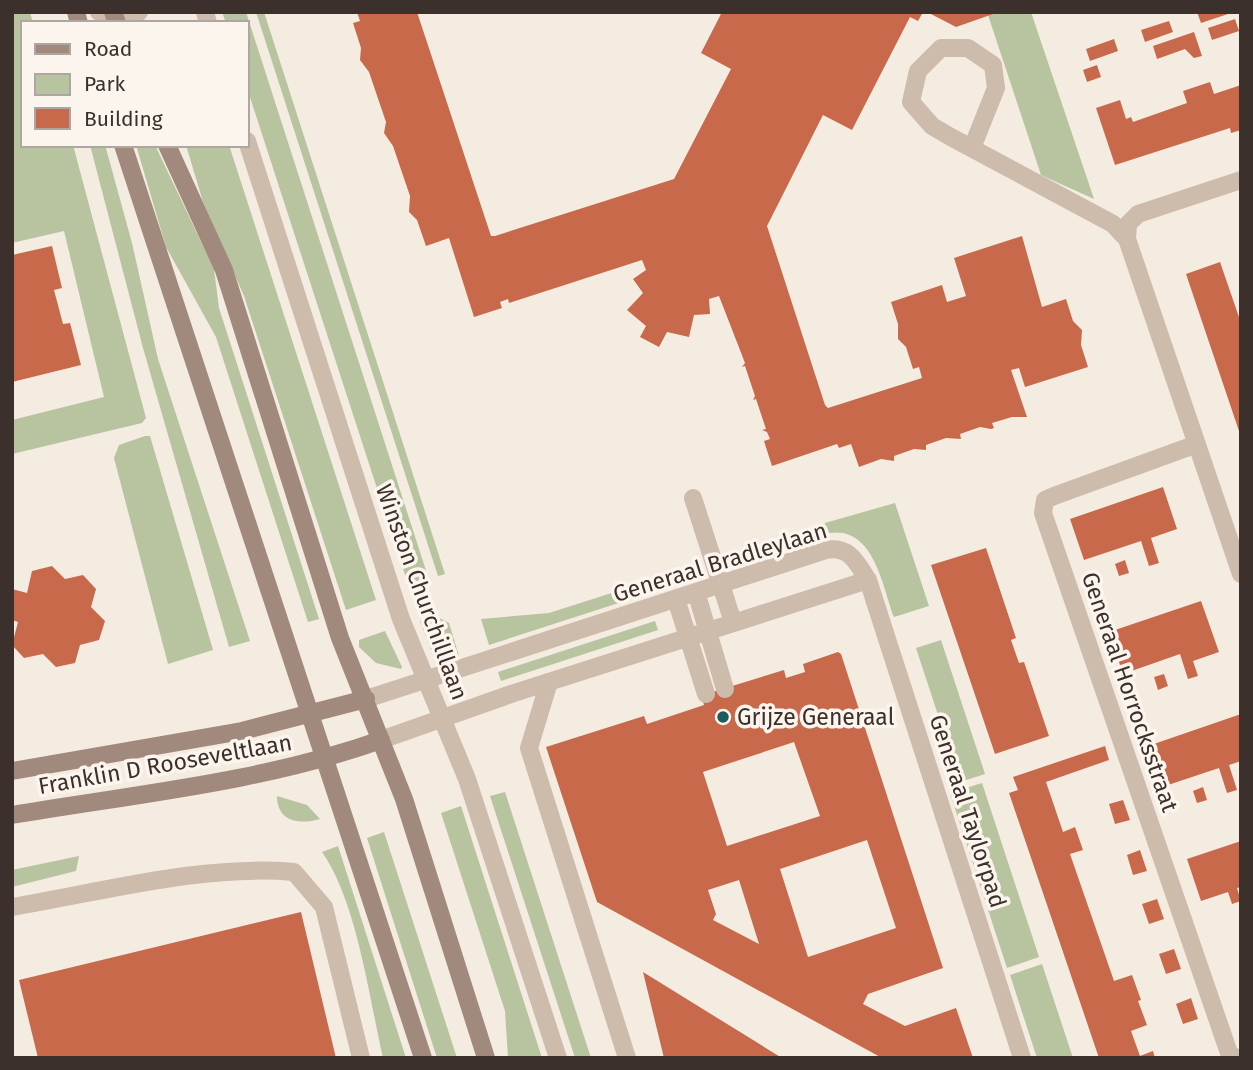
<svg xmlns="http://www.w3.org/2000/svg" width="1253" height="1070" font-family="'Fira Sans',sans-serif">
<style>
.green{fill:#b8c4a0}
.building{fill:#c8694b;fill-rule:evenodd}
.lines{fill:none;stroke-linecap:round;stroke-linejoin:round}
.lane{stroke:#cdbbac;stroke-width:18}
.street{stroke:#cdbbac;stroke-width:18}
.secondary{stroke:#a18a7d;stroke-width:18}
.poi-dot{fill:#1f5a5e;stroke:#fbf5ee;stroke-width:2.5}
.labels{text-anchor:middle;stroke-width:7;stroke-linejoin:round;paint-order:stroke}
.street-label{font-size:23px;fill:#3b302b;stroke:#fbf5ee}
.poi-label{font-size:23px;fill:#3b302b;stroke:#fbf5ee;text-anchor:start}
</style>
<rect width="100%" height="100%" fill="#f4ebe1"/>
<!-- green -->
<path class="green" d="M12 12H30L33 23H23V145H73L146 418 142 423 12 454V420L104 397 64 231 12 243Z
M222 12H246L430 583 410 590 247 88V23H226Z
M256 12H264L445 574 438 576Z
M987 12H1031L1094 199 1041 175Z
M90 145H105L107 152 132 243 158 359 250 641 229 647 143 348Z
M136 145H155L214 269 219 308 319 619 308 622 216 337 166 247Z
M186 145H229L376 600 346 610 244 296 203 202Z
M145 436H150L213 650 168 664 114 458 119 445Z
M895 503 929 606 894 617C882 585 874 526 829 533L823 529 825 523Z
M813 527 817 538 741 563 738 553Z
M693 567 696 578 489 645 481 619 549 613Z
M436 616 449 623 459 656 436 663 420 621Z
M655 621 658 630 501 681 498 672Z
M385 631 402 667 401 669 376 663 359 647V640Z
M941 640 985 774 960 782 916 648Z
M982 783 1039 957 1007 968 950 793Z
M505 792 591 1058H575L490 796Z
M277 796 307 805 320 819C300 825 277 822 277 796Z
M461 806 542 1058H508L505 1011 441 813Z
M384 832 457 1058H437L367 838Z
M338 846 406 1058H383C369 997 357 902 322 852Z
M79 856 76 871 12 887V870Z
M1042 964 1073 1058H1037L1010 975Z"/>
<!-- building -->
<path class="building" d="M357 12H417L491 236H495L674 179 731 69 701 53 722 12H923L918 21 910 17 852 130 823 115 767 226 825 405 828 408 922 378 919 367 913 369 906 347 898 339V324L891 302 942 285 947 302 966 296 954 258 1022 236 1042 307 1066 299 1073 321 1082 330 1081 345 1088 367 1025 387 1019 368 1011 370 1027 417H1012L992 423 994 428 991 429 980 427 960 434 961 439 946 438 926 445V450L914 449 894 456V461L881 459 859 467 851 444 839 448 837 444 772 466 764 441 770 439 767 432 762 430 766 429 756 399 753 400 755 396 745 366 742 367 745 363 719 296 709 299 710 314 694 315 689 337 667 332 659 347 640 337 646 326 627 310 643 293 633 279 646 270 642 260 509 303 508 299 500 302 502 308 474 317 449 238 426 246 417 220 409 212 410 196 393 146 384 133 386 122 369 72 360 60 361 48 353 23 360 21Z
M927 12H996V13L956 27Z
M1197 12H1230L1231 13 1201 23Z
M1235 19 1239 31 1212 40 1208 28Z
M1169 21 1173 32 1145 42 1141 30Z
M1194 32 1202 56 1194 58 1185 49 1157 59 1153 46Z
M1114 39 1118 51 1090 61 1086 49Z
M1097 65 1101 77 1087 82 1083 70Z
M1210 82 1214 94 1241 85V130L1231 133 1230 128 1115 165 1096 108 1120 100 1126 119 1131 117 1133 122 1187 103 1183 91Z
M52 246 62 288 54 290 63 324 70 323 81 365 12 382V255Z
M1220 262 1241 323 1240 434 1186 274Z
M1163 487 1177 529 1151 538 1159 563 1149 566 1141 541 1084 560 1070 519Z
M986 548 1016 638 1011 640 1019 663 1024 662 1049 736 995 754 931 565Z
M1125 560 1129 573 1119 576 1115 564Z
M52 566 65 579 83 575 96 589 91 607 105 621 99 640 80 645 75 663 56 667 43 654 24 658 12 645 18 622 12 620V589L27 593 32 571Z
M1201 601 1219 652 1193 661 1198 676 1188 679 1180 654 1123 674 1109 632Z
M838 652 841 654 943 968 868 994 863 1004 905 1026 956 1008 973 1058H882L597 902 546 747 644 716 647 724 704 705 702 697 706 694 784 670 786 678 805 672 803 664ZM794 742 820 816 727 846 703 772ZM867 840 896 928 808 957 780 869ZM739 880 759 944 713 920 716 914 708 890Z
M1164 674 1168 686 1158 690 1154 677Z
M1241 714V761L1229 765 1237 790 1227 793 1219 768 1162 787 1148 746Z
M1105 746 1109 760 1046 782 1063 832 1075 827 1083 850 1070 854 1114 981 1132 975 1141 1000 1138 1001 1147 1025 1131 1031 1140 1056 1153 1051 1155 1058H1099L1009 793 1018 790 1013 777Z
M1203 787 1207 800 1197 803 1193 791Z
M1123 800 1130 820 1115 824 1109 804Z
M1241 841V887L1237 888 1241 901 1232 904 1228 892 1201 901 1187 859Z
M1140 850 1147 871 1133 875 1127 855Z
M1157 899 1164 919 1149 924 1142 904Z
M301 912 336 1058H38L19 980Z
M1174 949 1181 969 1166 974 1159 954Z
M643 972 782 1058H664Z
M1191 998 1198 1019 1183 1024 1176 1004Z"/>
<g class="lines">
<!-- lane -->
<path class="lane" d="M205 12 208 23
M247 141 401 619 467 779 558 1058
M693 498 733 622
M696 592 725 689
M676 599 706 694
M549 682 529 748 627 1058
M12 907C102 892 203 864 294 872L324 907 361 1058"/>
<!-- street -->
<path class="street" d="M99 12 116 20 139 12
M972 148 996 88 993 65 968 48H941L918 71 911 102 932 126 949 136 1113 224 1127 239
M1241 180 1138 214 1128 224 1127 239 1241 574
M1197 444 1054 496 1045 500 1043 513 1229 1053 1235 1058
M366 699 826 550C849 545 857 563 868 580L1022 1058
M381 740 511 694 868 580"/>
<!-- secondary -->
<path class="secondary" d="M76 12 79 23
M113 12 117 23
M123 145 423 1058
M167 145 224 270 340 638 404 799 486 1058
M12 771 242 731 366 699
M12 815C136 794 263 782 381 740"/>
</g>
<!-- markers -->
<circle class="poi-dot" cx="723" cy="717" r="7"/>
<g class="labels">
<!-- street labels -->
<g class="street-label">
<text transform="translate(720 562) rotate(-17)" y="8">Generaal Bradleylaan</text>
<text transform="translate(422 592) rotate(70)" y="8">Winston Churchilllaan</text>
<text transform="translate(1130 692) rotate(71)" y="8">Generaal Horrocksstraat</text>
<text transform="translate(165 764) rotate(-10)" y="8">Franklin D Rooseveltlaan</text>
<text transform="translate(968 811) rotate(72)" y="8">Generaal Taylorpad</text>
</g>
<!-- poi labels -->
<g class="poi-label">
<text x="737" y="725">Grijze Generaal</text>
</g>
</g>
<!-- border -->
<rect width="1253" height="1070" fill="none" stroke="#3b302b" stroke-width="28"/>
<!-- legend -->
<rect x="21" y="21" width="228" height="126" fill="#fbf5ee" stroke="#aea6a0" stroke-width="2"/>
<rect x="35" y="44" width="35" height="10" fill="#a18a7d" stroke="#aea6a0" stroke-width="2"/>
<text x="84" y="56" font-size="21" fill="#3b302b">Road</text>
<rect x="35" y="74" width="35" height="21" fill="#b8c4a0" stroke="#aea6a0" stroke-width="2"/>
<text x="84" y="91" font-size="21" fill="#3b302b">Park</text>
<rect x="35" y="108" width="35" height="21" fill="#c8694b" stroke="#aea6a0" stroke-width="2"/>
<text x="84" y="126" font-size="21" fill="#3b302b">Building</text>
</svg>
